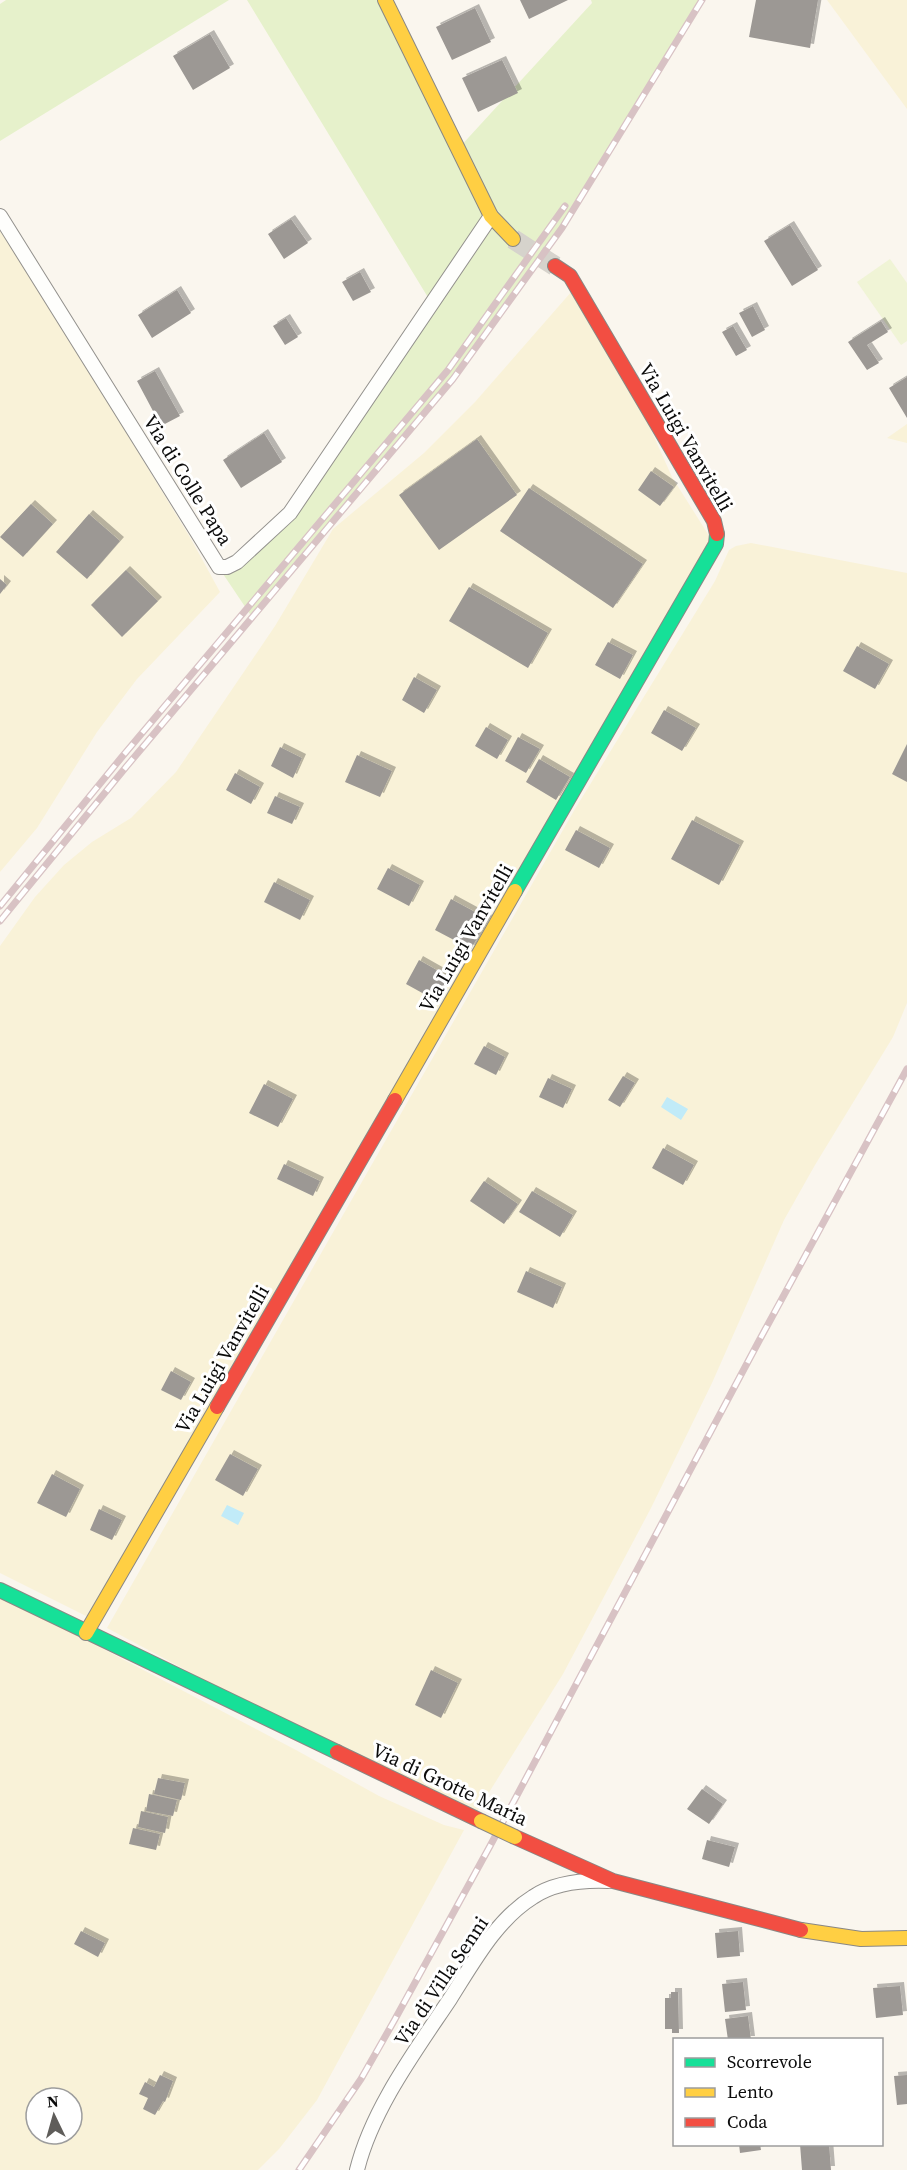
<svg xmlns="http://www.w3.org/2000/svg" width="907" height="2170" font-family="'Source Serif 4',serif">
<style>
.farmland{fill:#f9f2d8;fill-rule:evenodd}
.green{fill:#e6f1cb}
.pitch{fill:#f0f4d6}
.water{fill:#c1ebf8}
.building{fill:#9c9894;filter:url(#shadow)}
.lines{fill:none;stroke-linecap:round;stroke-linejoin:round}
.secondary-tunnel{stroke:#d6d3cc;stroke-width:20;stroke-dasharray:20 10;stroke-linecap:butt}
.street-casing{stroke:#93918d;stroke-width:16}
.fast-casing{stroke:#898784;stroke-width:16}
.slow-casing{stroke:#898784;stroke-width:16}
.jam-casing{stroke:#898784;stroke-width:16}
.street{stroke:#fefefc;stroke-width:14}
.fast{stroke:#16e098;stroke-width:14}
.slow{stroke:#ffcf43;stroke-width:14}
.jam{stroke:#f24e42;stroke-width:14}
.rail-casing{stroke:#d8c2c4;stroke-width:7}
.rail{stroke:#fff;stroke-width:4.5;stroke-dasharray:14;stroke-linecap:butt}
.slow-bridge-casing{stroke:#898784;stroke-width:16;stroke-linecap:butt}
.slow-bridge{stroke:#ffcf43;stroke-width:14}
.labels{text-anchor:middle;stroke-width:6;stroke-linejoin:round;paint-order:stroke}
.street-label{font-size:20px;fill:#0b0b0b;stroke:#fff}
</style>
<defs>
<filter id="shadow"><feDropShadow dx="4" dy="-4" stdDeviation="0" flood-color="#0004"/></filter>
</defs>
<rect width="100%" height="100%" fill="#faf6ee"/>
<!-- farmland -->
<path class="farmland" d="M827 0H907V109Z
M0 225 191 539 220 592 137 679 97 732 37 828 0 872Z
M572 291 643 412 672 477 711 539 88 1617 0 1573V946L35 897 64 865 92 842 131 818 176 772 275 626 333 529 424 453 475 402Z
M907 424V443L887 438Z
M751 543 907 573V1003L893 1037 815 1165 784 1220 712 1383 651 1508 563 1674 473 1818 306 1734 107 1628 575 809 715 581 729 550 736 546Z
M0 1595 296 1750 379 1796 444 1825 464 1830 317 2100 279 2149 258 2170H0ZM36 2098H72V2134H36Z"/>
<!-- green -->
<path class="green" d="M6 0H229L0 141V4Z
M247 0H385L458 149 592 3 591 0H702L562 228 453 379 252 617 219 568 290 513 432 304Z"/>
<!-- pitch -->
<path class="pitch" d="M890 259 907 283V341L901 345 857 282Z"/>
<!-- water -->
<path class="water" d="M667 1097 688 1109 681 1120 661 1107Z
M227 1505 244 1513 238 1525 221 1516Z"/>
<!-- building -->
<path class="building" d="M520 0H568L529 19Z
M756 0H818L810 48 749 37Z
M475 8 491 42 452 60 436 27Z
M210 34 230 68 193 90 173 56Z
M502 60 518 93 478 112 462 78Z
M291 219 308 243 284 259 268 234Z
M790 225 818 270 792 286 764 241Z
M360 272 371 292 353 301 342 282Z
M177 290 191 313 152 338 138 315Z
M753 306 765 330 752 337 739 313Z
M286 318 298 337 285 345 273 326Z
M881 321 888 332 867 345 879 363 867 370 848 342Z
M733 326 747 350 736 356 722 332Z
M155 371 180 416 161 426 137 381Z
M907 377V418L889 388Z
M264 433 282 462 241 488 223 460Z
M477 439 517 495 439 550 399 495Z
M651 471 674 487 660 506 638 490Z
M529 488 643 564 613 608 500 531Z
M31 504 53 524 23 557 0 537Z
M89 514 120 541 87 579 56 552Z
M126 570 158 601 122 637 91 605Z
M0 579 7 585 0 594Z
M469 587 548 633 528 668 449 621Z
M608 642 633 655 620 679 595 665Z
M857 646 889 664 875 689 843 671Z
M414 677 437 690 424 713 402 700Z
M664 710 696 728 682 751 651 733Z
M486 727 508 740 497 759 475 746Z
M518 737 540 749 526 773 505 761Z
M907 744V782L892 774Z
M280 747 302 758 293 778 271 766Z
M357 755 392 771 380 797 345 782Z
M539 759 570 777 556 800 526 782Z
M235 773 260 787 251 804 226 790Z
M275 796 300 807 292 824 267 813Z
M692 820 740 845 719 885 671 859Z
M576 830 610 848 599 868 565 850Z
M388 868 420 885 409 906 377 889Z
M274 882 310 900 300 920 264 902Z
M451 899 488 919 471 949 435 930Z
M419 960 449 977 435 1000 406 984Z
M484 1046 505 1057 496 1075 474 1064Z
M623 1076 635 1083 620 1107 608 1100Z
M548 1078 572 1089 563 1108 539 1097Z
M264 1084 293 1099 278 1127 249 1113Z
M663 1148 694 1165 683 1185 652 1168Z
M284 1164 320 1181 313 1196 277 1179Z
M484 1181 518 1204 504 1224 470 1201Z
M532 1191 573 1215 560 1237 519 1212Z
M526 1271 562 1287 553 1308 517 1292Z
M171 1371 191 1382 181 1400 161 1390Z
M230 1454 258 1469 243 1496 215 1480Z
M52 1474 80 1489 66 1517 37 1503Z
M99 1509 122 1520 112 1540 90 1530Z
M431 1670 458 1683 441 1718 415 1705Z
M158 1778 185 1783 181 1800 154 1794Z
M702 1789 723 1804 709 1824 687 1809Z
M149 1794 177 1800 173 1816 146 1811Z
M141 1811 168 1817 165 1833 138 1827Z
M133 1828 160 1834 156 1850 129 1844Z
M707 1840 735 1847 729 1867 702 1859Z
M81 1931 105 1943 98 1957 74 1944Z
M738 1931 740 1956 717 1958 715 1933Z
M743 1982 746 2010 725 2012 722 1984Z
M900 1986 903 2015 876 2018 873 1988Z
M671 1992H678L679 2033H672V2029H665V1998H671Z
M748 2016 751 2040H728L725 2019Z
M160 2075 173 2081 165 2102 163 2101 155 2115 143 2109 148 2098 139 2094 145 2082 154 2087Z
M907 2075V2104L897 2105 894 2076Z
M739 2144H760L761 2150 740 2153Z
M800 2144H829L831 2170H802Z"/>
<g class="lines">
<!-- secondary-tunnel -->
<path class="secondary-tunnel" d="M513 239 555 266"/>
<!-- street casing -->
<g class="street-casing">
<path id="street" d="M0 216 219 567H227L237 562 290 513 491 216
M357 2170C372 2109 416 2050 450 1999 473 1963 496 1920 533 1897 554 1883 583 1880 608 1881"/>
</g>
<!-- fast casing -->
<g class="fast-casing">
<path id="fast" d="M515 891 716 544 717 534
M0 1590 337 1752"/>
</g>
<!-- slow casing -->
<g class="slow-casing">
<path id="slow" d="M385 0 491 216 513 239
M395 1100 515 891
M86 1633 217 1407
M801 1930 861 1939 907 1938"/>
</g>
<!-- jam casing -->
<g class="jam-casing">
<path id="jam" d="M555 266 570 276 714 521 717 534
M217 1407 395 1100
M337 1752 481 1821
M515 1837 613 1881 801 1930"/>
</g>
<!-- street -->
<use href="#street" class="street"/>
<!-- fast -->
<use href="#fast" class="fast"/>
<!-- slow -->
<use href="#slow" class="slow"/>
<!-- jam -->
<use href="#jam" class="jam"/>
<!-- rail casing -->
<g class="rail-casing">
<path id="rail" d="M0 906 121 758 448 370 565 206
M0 921 126 767 453 379 562 228 702 0
M299 2170 361 2079 394 2021 490 1846 760 1339 907 1069"/>
</g>
<!-- rail -->
<use href="#rail" class="rail"/>
<!-- slow-bridge casing -->
<g class="slow-bridge-casing">
<path id="slow-bridge" d="M481 1821 515 1837"/>
</g>
<!-- slow-bridge -->
<use href="#slow-bridge" class="slow-bridge"/>
</g>
<g class="labels">
<!-- street labels -->
<g class="street-label">
<text transform="translate(686 437) rotate(60)" y="7">Via Luigi Vanvitelli</text>
<text transform="translate(188 480) rotate(58)" y="7">Via di Colle Papa</text>
<text transform="translate(466 938) rotate(-60)" y="7">Via Luigi Vanvitelli</text>
<text transform="translate(222 1359) rotate(-60)" y="7">Via Luigi Vanvitelli</text>
<text transform="translate(450 1784) rotate(25)" y="7">Via di Grotte Maria</text>
<text transform="translate(441 1981) rotate(-56)" y="7">Via di Villa Senni</text>
</g>
</g>
<!-- legend -->
<rect x="673" y="2038" width="210" height="108" fill="#ffffff" stroke="#9d9d9d" stroke-width="1.5"/>
<rect x="685" y="2058" width="30" height="9" fill="#16e098" stroke="#9d9d9d" stroke-width="1.5"/>
<text x="727" y="2068" font-size="18" fill="#0b0b0b">Scorrevole</text>
<rect x="685" y="2088" width="30" height="9" fill="#ffcf43" stroke="#9d9d9d" stroke-width="1.5"/>
<text x="727" y="2098" font-size="18" fill="#0b0b0b">Lento</text>
<rect x="685" y="2118" width="30" height="9" fill="#f24e42" stroke="#9d9d9d" stroke-width="1.5"/>
<text x="727" y="2128" font-size="18" fill="#0b0b0b">Coda</text>
<!-- north arrow -->
<g transform="translate(54 2116) rotate(355)"><circle r="28" fill="#ffffff" stroke="#9d9d9d" stroke-width="1.5"/>
<path d="M0-4.5L10 22L0 15L-10 22Z" fill="#5f5d5a"/>
<text y="-9" font-size="16" font-weight="bold" text-anchor="middle" fill="#0b0b0b">N</text>
</g>
</svg>
